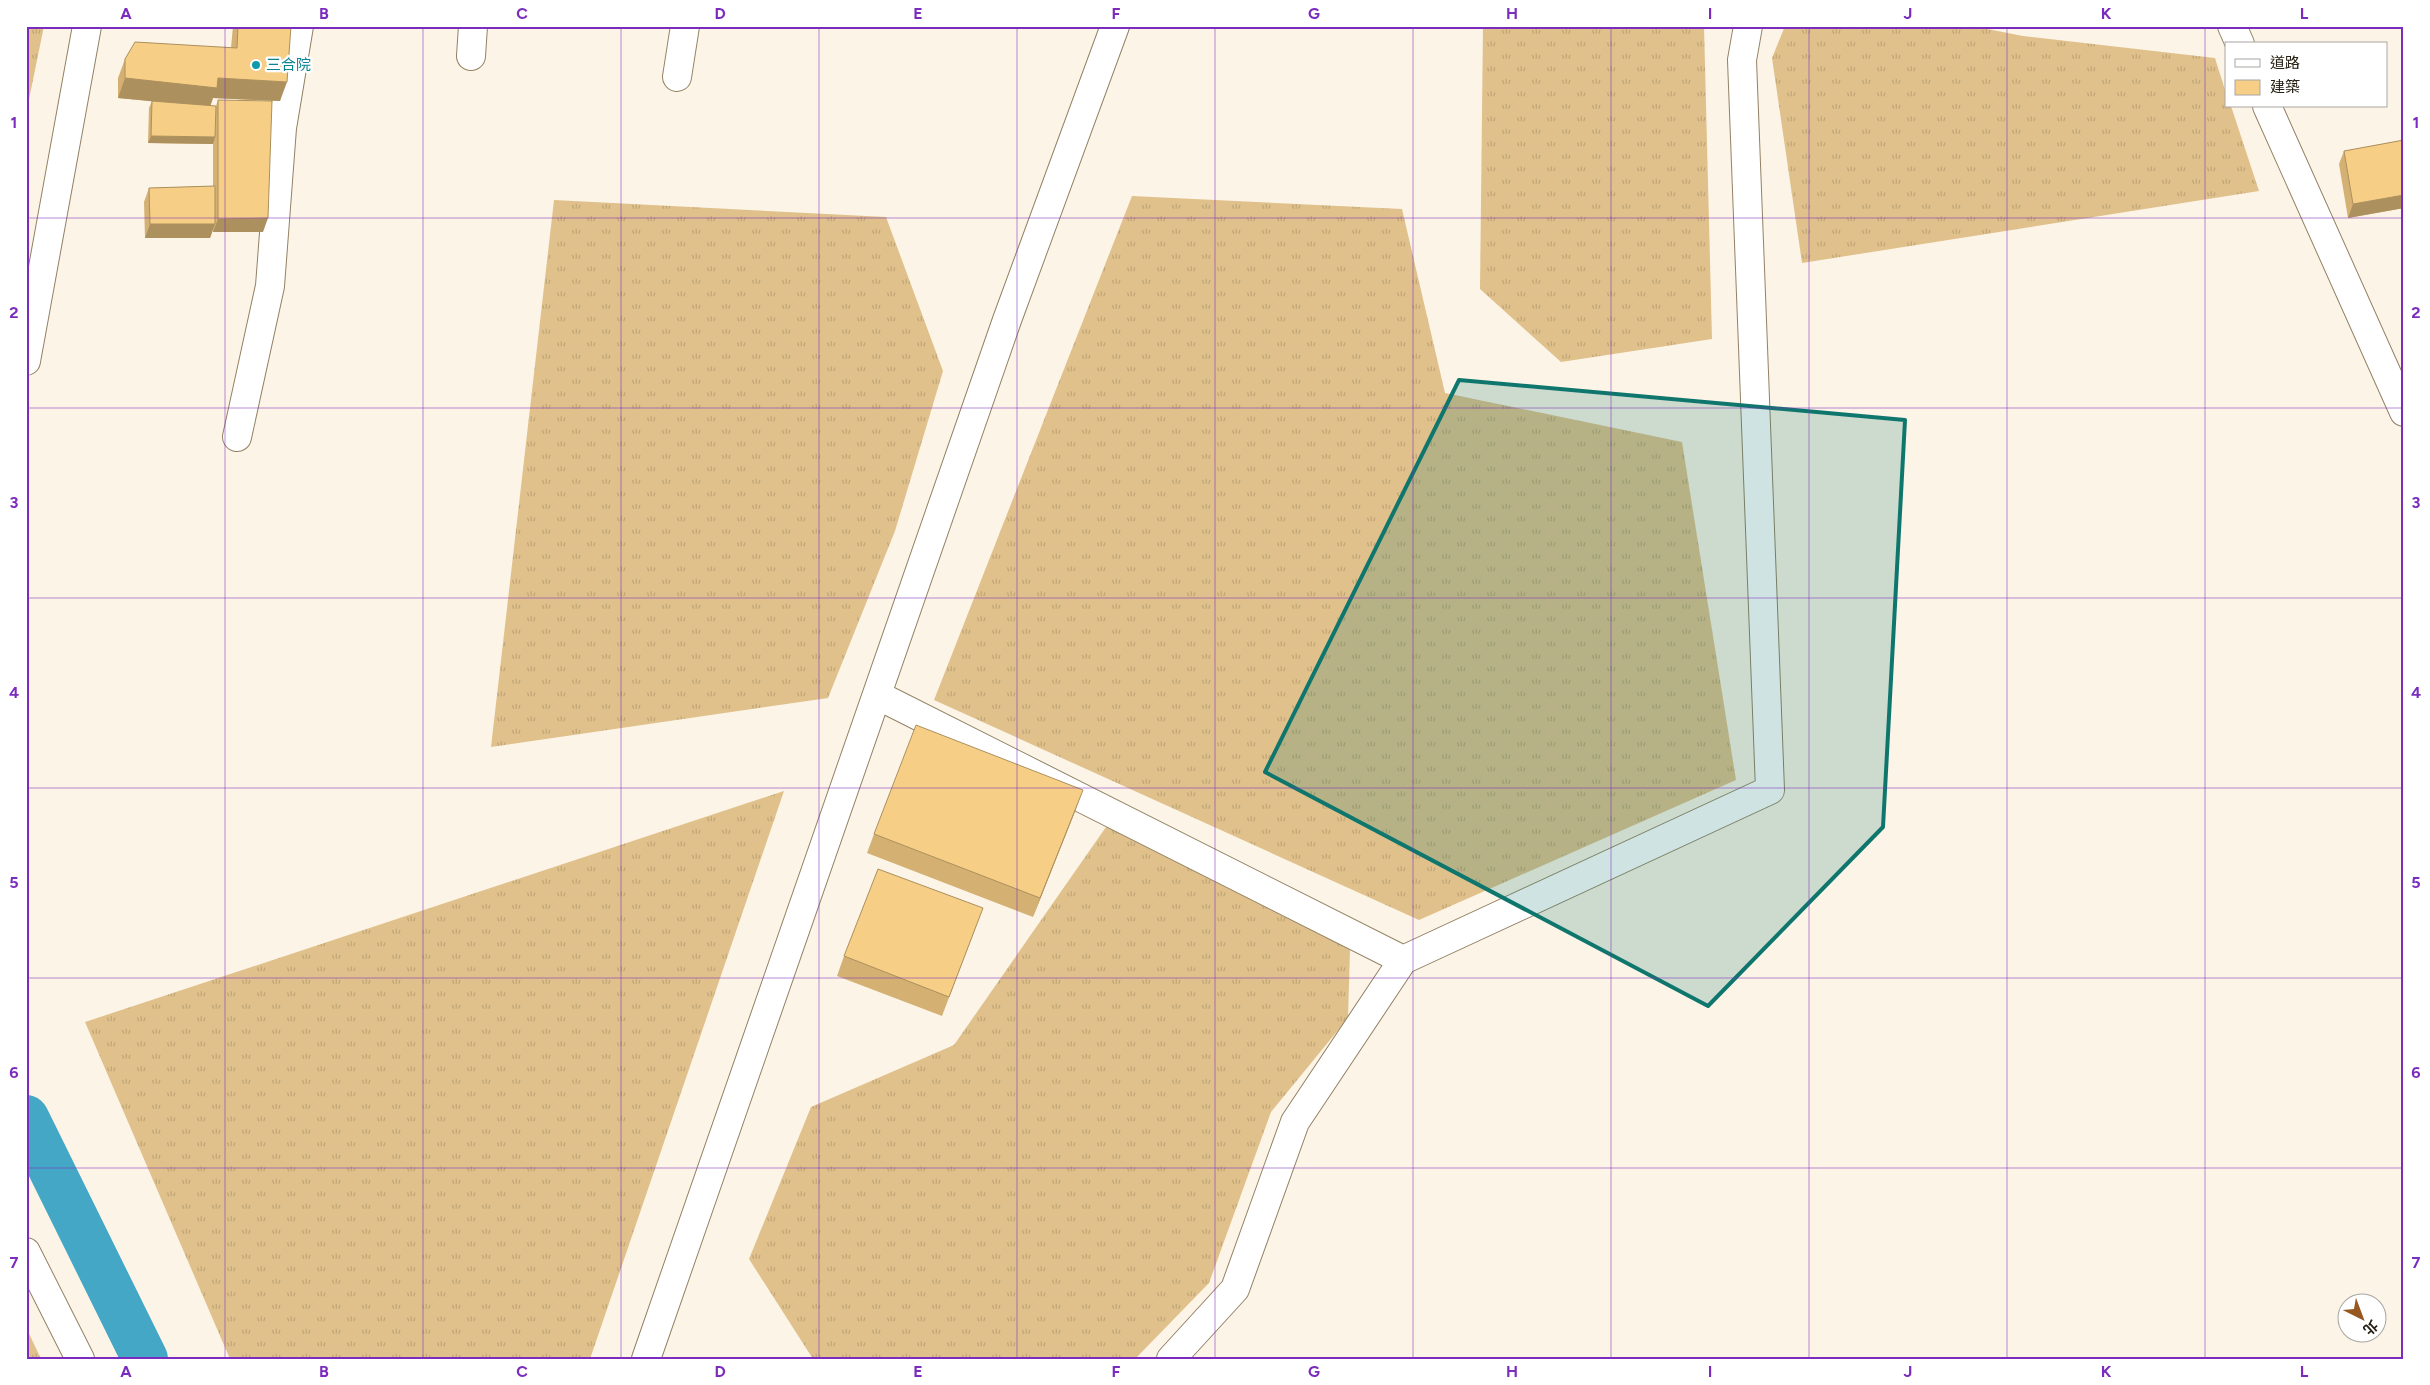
<svg xmlns="http://www.w3.org/2000/svg" width="2430" height="1385" font-family="Figtree,'Noto Sans TC',sans-serif">
<style>
.grass{fill:url(#grass-tufts)}
.lines{fill:none;stroke-linecap:round;stroke-linejoin:round}
.canal{stroke:#44a7c5;stroke-width:46}
.minor-casing{stroke:#938164;stroke-width:30}
.minor{stroke:#fff;stroke-width:28}
.wall{fill:#d4b173}
.shaded-wall{fill:#ac905e}
.building{fill:#f6ce86;stroke:#ac905e}
.marked{fill:#0f766e;fill-opacity:0.2;stroke:#0f766e;stroke-width:4;stroke-linejoin:round}
.grid{fill:none;stroke:#7b2cbf;stroke-width:1;stroke-opacity:0.55}
.culture-dot{fill:#0f9aa8;stroke:#fff;stroke-width:2}
.labels{text-anchor:middle;stroke-width:4.5;stroke-linejoin:round;paint-order:stroke}
.culture-label{font-size:15px;fill:#0d838f;stroke:#fff;text-anchor:start}
.neatline{fill:none;stroke:#7b2cbf;stroke-width:2}
.grid-label{font-size:16px;text-anchor:middle;font-weight:bold;fill:#7b2cbf}
</style>
<defs>
<pattern id="grass-tufts" width="24" height="20" patternUnits="userSpaceOnUse" patternTransform="scale(1.25)"><rect width="24" height="20" fill="#e0c18b"/><path d="M3 7l-1-3M5 7V3M7 7l1-3M15 17l-1-3M17 17v-4M19 17l1-3" fill="none" stroke="#c0a677"/></pattern>
</defs>
<rect width="100%" height="100%" fill="#fcf4e7"/>
<!-- grass -->
<path class="grass" d="M26 26H44L26 114Z
M1483 26H1704L1712 339 1561 362 1480 289Z
M1785 26H1972L2023 36 2215 58 2226 93V106H2231L2259 191 1802 263 1772 58Z
M1132 196 1402 209 1445 393 1682 442 1736 780 1419 920 934 700Z
M554 200 886 217 943 371 895 531 828 698 491 747Z
M784 791 590 1359H230L85 1022Z
M1113 817 1350 950 1348 1018 1271 1112 1209 1283 1135 1359H813L749 1259 811 1107 954 1045Z
M26 1327 41 1359H26Z"/>
<g class="lines">
<!-- canal -->
<path class="canal" d="M26 1118 145 1359"/>
<!-- minor casing -->
<g class="minor-casing">
<path id="minor" d="M2232 26 2240 44
M471 56 473 26
M677 77 685 26
M2267 106 2404 412
M26 361 87 26
M237 437 270 286 282 128 299 26
M877 695 1403 960 1770 790 1742 60 1748 26
M26 1252 80 1359
M646 1359 1007 320 1115 26
M1171 1359 1235 1289 1295 1122 1403 960"/>
</g>
<!-- minor -->
<use href="#minor" class="minor"/>
</g>
<!-- wall -->
<path class="wall" d="M233 26H291L280 101 213 98 210 106H216L218 100 263 232H213V229L210 238H145L144 202 149 188 213 186V143V144L148 143 149 108 152 101 118 98V78L125 59 231 48Z
M2404 140V208L2348 218 2339 164 2344 151Z
M1076 809 1033 917 867 853 874 834Z
M983 908 942 1016 837 976 844 956Z"/>
<!-- shaded-wall -->
<path class="shaded-wall" d="M125 78H218L287 82 280 101 213 98 210 107 118 98Z
M151 136 215 137 213 144 148 143Z
M2404 195V208L2348 218 2353 204Z
M268 218 263 232H213L218 219Z
M150 224H215L210 238H145Z
M1083 790 1076 809 1033 917 1040 898Z"/>
<!-- building -->
<path class="building" d="M238 26H291L287 82 218 78 217 88 125 78V59L135 42 237 48Z
M218 100 272 101 268 218 218 219Z
M152 101 216 106 215 137 151 136Z
M2404 140V195L2353 204 2344 151Z
M215 186V224H150L149 188Z
M916 725 1083 790 1040 898 874 834Z
M878 869 983 908 949 997 844 956Z"/>
<!-- marked area -->
<path class="marked" d="M1459 380 1905 420 1883 827 1708 1006 1265 772Z"/>
<!-- grid -->
<path class="grid" d="M225 26V1359M423 26V1359M621 26V1359M819 26V1359M1017 26V1359M1215 26V1359M1413 26V1359M1611 26V1359M1809 26V1359M2007 26V1359M2205 26V1359M26 218H2404M26 408H2404M26 598H2404M26 788H2404M26 978H2404M26 1168H2404"/>
<!-- markers -->
<circle class="culture-dot" cx="256" cy="65" r="5"/>
<g class="labels">
<!-- culture labels -->
<g class="culture-label">
<text x="266" y="70">三合院</text>
</g>
</g>
<!-- border -->
<rect width="2430" height="1385" fill="none" stroke="#ffffff" stroke-width="55"/>
<!-- legend -->
<rect x="2225" y="42" width="162" height="65" fill="#ffffff" stroke="#a9a6a1"/>
<rect x="2235" y="59" width="25" height="8" fill="#ffffff" stroke="#a9a6a1"/>
<text x="2270" y="68" font-size="15" fill="#272014">道路</text>
<rect x="2235" y="80" width="25" height="15" fill="#f6ce86" stroke="#a9a6a1"/>
<text x="2270" y="92" font-size="15" fill="#272014">建築</text>
<!-- north arrow -->
<g transform="translate(2362 1318) rotate(138)"><circle r="24" fill="#ffffff" stroke="#a9a6a1"/>
<path d="M0-4L9 19L0 12L-9 19Z" fill="#975720"/>
<text y="-8" font-size="14" font-weight="bold" text-anchor="middle" fill="#272014">北</text>
</g>
<rect x="28" y="28" width="2374" height="1330" class="neatline"/>
<g class="grid-label">
<text x="126" y="19">A</text>
<text x="324" y="19">B</text>
<text x="522" y="19">C</text>
<text x="720" y="19">D</text>
<text x="918" y="19">E</text>
<text x="1116" y="19">F</text>
<text x="1314" y="19">G</text>
<text x="1512" y="19">H</text>
<text x="1710" y="19">I</text>
<text x="1908" y="19">J</text>
<text x="2106" y="19">K</text>
<text x="2304" y="19">L</text>
<text x="14" y="128">1</text>
<text x="2416" y="128">1</text>
<text x="14" y="318">2</text>
<text x="2416" y="318">2</text>
<text x="14" y="508">3</text>
<text x="2416" y="508">3</text>
<text x="14" y="698">4</text>
<text x="2416" y="698">4</text>
<text x="14" y="888">5</text>
<text x="2416" y="888">5</text>
<text x="14" y="1078">6</text>
<text x="2416" y="1078">6</text>
<text x="14" y="1268">7</text>
<text x="2416" y="1268">7</text>
<text x="126" y="1377">A</text>
<text x="324" y="1377">B</text>
<text x="522" y="1377">C</text>
<text x="720" y="1377">D</text>
<text x="918" y="1377">E</text>
<text x="1116" y="1377">F</text>
<text x="1314" y="1377">G</text>
<text x="1512" y="1377">H</text>
<text x="1710" y="1377">I</text>
<text x="1908" y="1377">J</text>
<text x="2106" y="1377">K</text>
<text x="2304" y="1377">L</text>
</g>
</svg>
